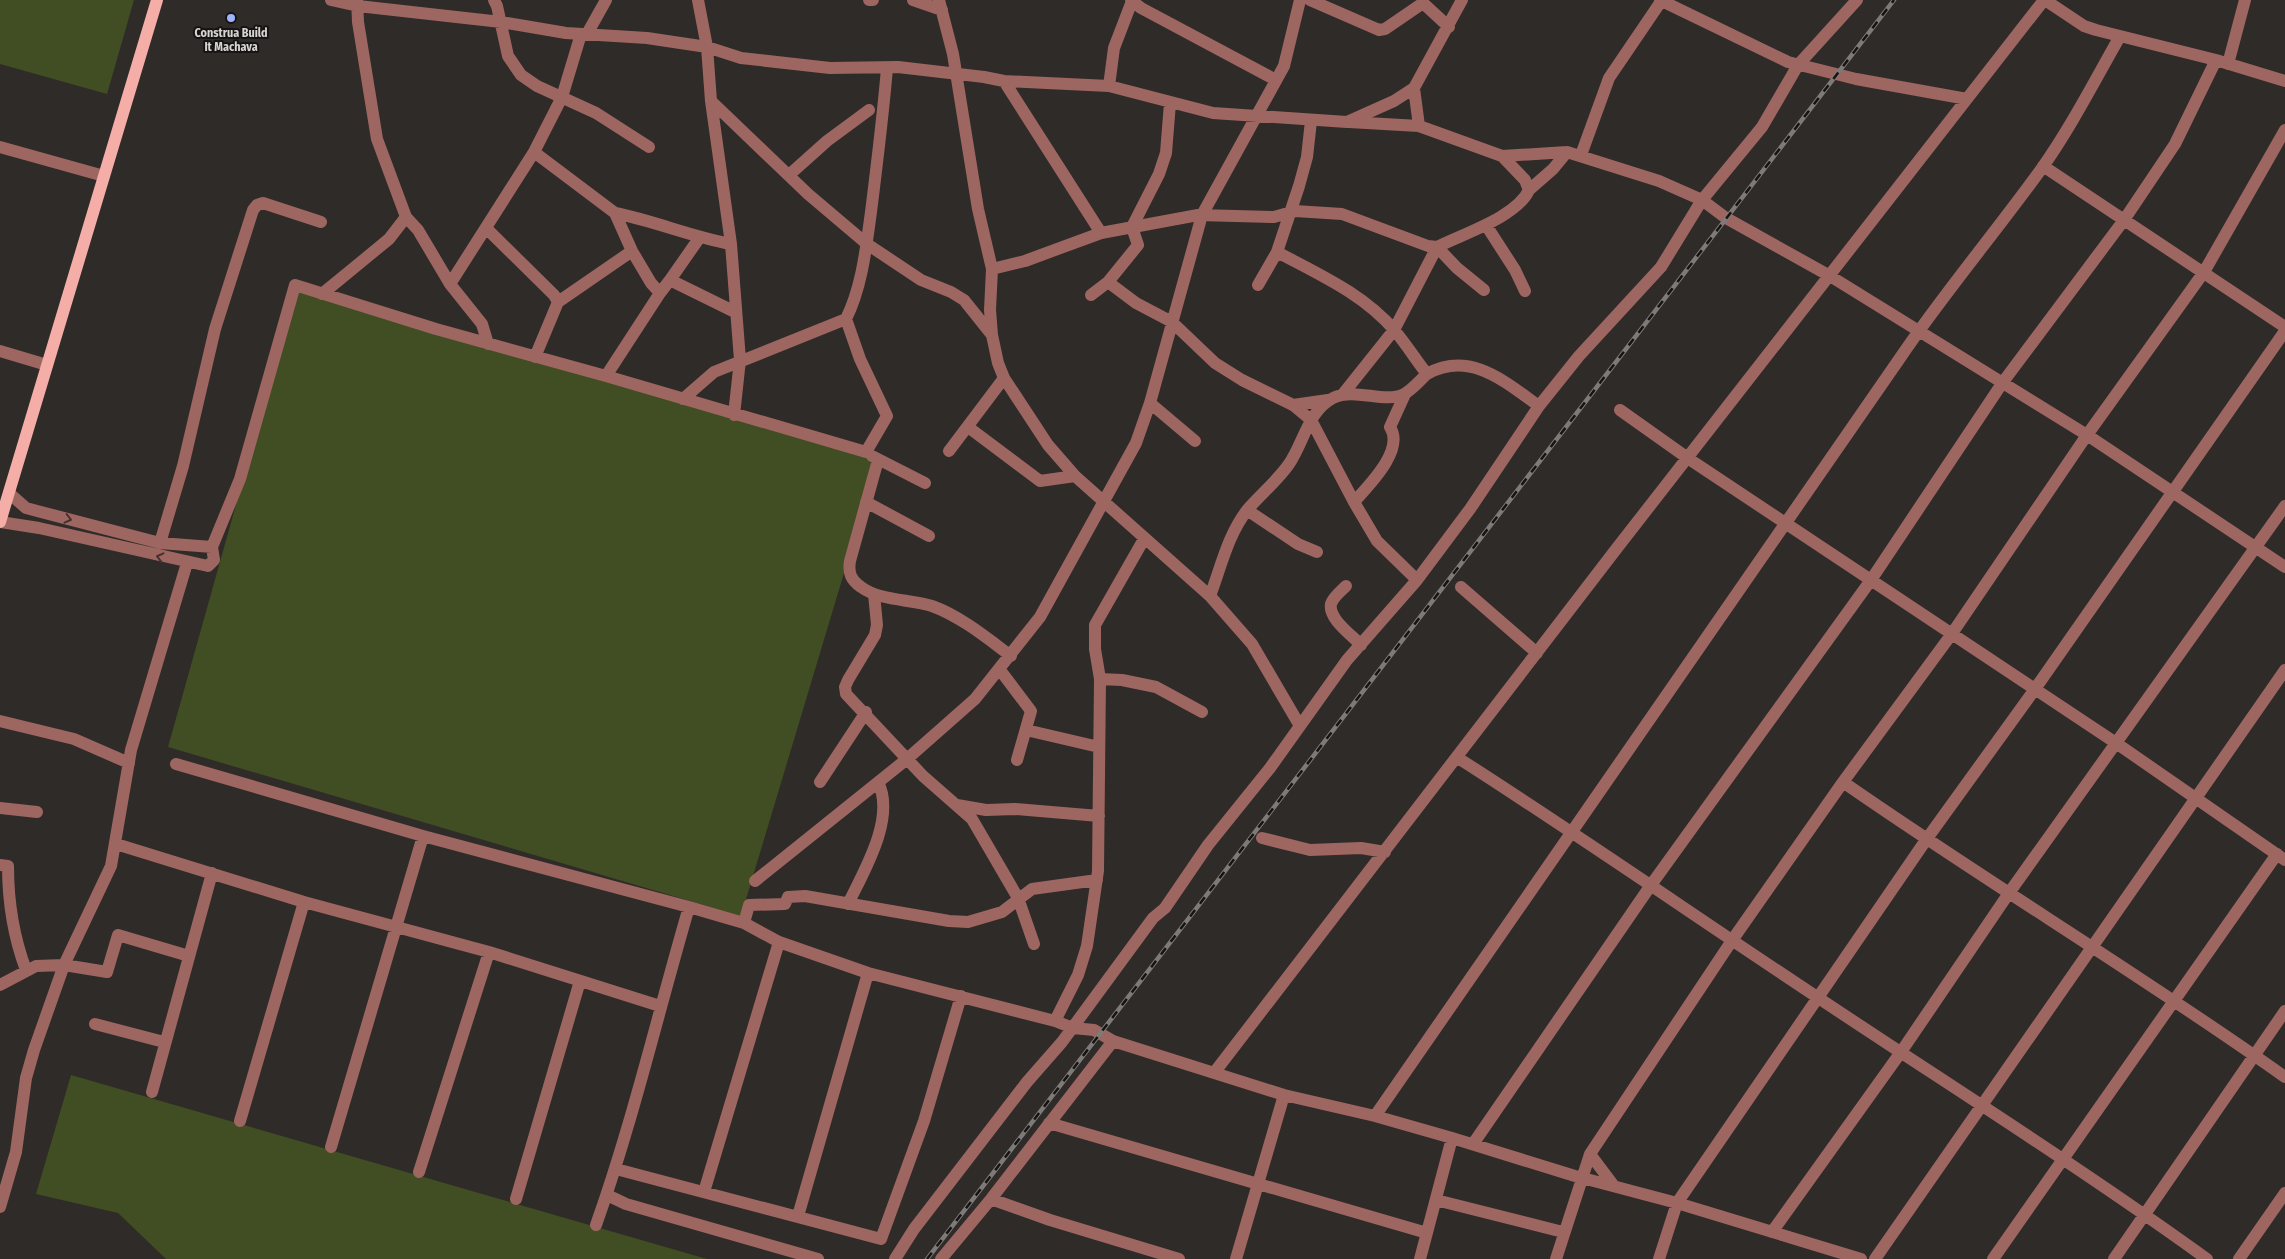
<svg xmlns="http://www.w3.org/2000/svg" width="2285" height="1259" font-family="'Fira Sans Condensed',sans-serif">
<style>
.green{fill:#414d22}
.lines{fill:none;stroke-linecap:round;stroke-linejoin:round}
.minor{stroke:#9e6661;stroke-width:12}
.major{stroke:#f5aea7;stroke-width:12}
.rail-casing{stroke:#7e7a78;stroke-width:4.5}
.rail{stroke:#161413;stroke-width:2.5;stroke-dasharray:8;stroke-linecap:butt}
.oneway{stroke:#46312e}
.poi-dot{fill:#a0b3fd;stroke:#161413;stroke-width:2}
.labels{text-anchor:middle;stroke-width:4;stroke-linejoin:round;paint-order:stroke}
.poi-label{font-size:12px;font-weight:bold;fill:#d7d4d3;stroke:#161413}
</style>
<rect width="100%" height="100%" fill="#2f2b28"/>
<!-- green -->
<path class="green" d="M0 0H134L107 94 0 64Z
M296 291 878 460 741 916 168 747Z
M71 1075 707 1259H166L118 1213 36 1194Z"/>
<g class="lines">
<!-- minor -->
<path class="minor" d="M331 0 358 6 501 22 566 33 647 38 707 47 741 58 830 68 898 67 984 77 1004 81 1109 86 1213 113 1347 122 1394 101 1414 88 1462 0
M494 0 497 6 508 56 521 75 537 86 596 113 649 147
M698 0 707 47 711 101 808 194 867 244 921 280 951 292 964 300 992 335
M869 0H873
M913 0 942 10
M939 0 953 54 978 209 992 269 990 310 992 335 998 363 1004 378 1048 445 1075 476 1210 596 1252 644 1300 726
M1131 0 1141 8 1276 80
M1310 0 1379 30 1385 29 1423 3
M1423 0V3L1449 27
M1660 0 1788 62 1856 79 1967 99
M2045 0 2084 26 2096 30 2216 60 2285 81
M587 34 606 0
M2228 64 2245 0
M1004 81 1101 233
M1109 86 1114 48 1132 1
M1414 88 1419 126 1502 156 1567 152 1659 181 1702 200 1726 218 1830 276 2087 435 2285 567
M711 101 731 244 740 360 734 415
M1349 122 1419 126
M0 147 104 176
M534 152 615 213 632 251 651 283 660 293 670 280 735 312
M1581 155 1609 78 1662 0
M2043 166 2285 327
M789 175 827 141 869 110
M1529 190 1553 169 1567 152
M615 213C655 221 692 237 731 244
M406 217 418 230 450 284
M1486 225 1515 270 1525 291
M486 228 554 295 558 302
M1437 247 1457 268 1484 290
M1277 252C1318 274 1364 294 1395 331 1406 344 1416 360 1427 374 1470 350 1505 382 1539 406
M992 269 1025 261 1101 233 1198 215 1274 217 1295 211 1342 214 1428 246 1437 247C1462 234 1517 217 1529 190L1525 180 1502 156
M670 280 700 237
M1108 282 1136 303 1172 322 1215 363 1242 380 1293 405 1311 420 1354 502 1377 541 1417 580
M1258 285 1277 252 1299 186 1307 157 1311 121
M322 294 389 239 406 217 377 139 358 22 357 0
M1091 295 1108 282 1138 245 1132 227 1159 174 1166 153 1170 103
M488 344 482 324 450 284 534 152 562 97 581 34
M0 351 47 365
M535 357 558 302 632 251
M606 376 660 293
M1343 394 1394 330 1437 247
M683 399 714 372 846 319
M1150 403 1195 441
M1293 405 1328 400
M1620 410 1689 459 2116 743 2285 860
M968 427 1040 481 1075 476
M949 451 1004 378
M872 456 925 483
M878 460 850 561C848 573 851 580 861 587 880 601 910 599 932 606 960 616 987 638 1011 656
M9 493 26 508 41 512 160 543 212 547
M866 502 929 536
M1354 502C1369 485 1405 450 1390 427L1405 394
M1247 510 1298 544 1317 552
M0 522 39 528 208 566 214 560 212 547 240 479 295 285 436 329 606 376 866 452 887 416 860 359 846 319C862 287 866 248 871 212 877 164 883 116 887 68
M160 543 183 466 215 329 253 210 257 205 263 203 321 222
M1346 586C1341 591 1333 597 1331 604 1328 619 1352 635 1361 645
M1461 587 1537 653
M874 594 877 625 875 635 848 680 845 687 846 694 923 776 972 819 1018 898 1034 944
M1210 596C1221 567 1228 534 1248 509 1261 494 1278 480 1289 464 1304 442 1308 411 1333 398 1355 387 1384 404 1404 394 1412 390 1420 380 1427 374
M1000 670 1031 711 1017 760
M1100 679 1122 680 1156 687 1202 712
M0 721 74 739 129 763
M1026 730 1099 747
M1458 758C1580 836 1699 919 1820 999 1949 1085 2081 1168 2207 1259
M176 764 423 836 689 907 744 923 779 942 868 973 1055 1021 1073 1028 1094 1030 1113 1041 1284 1095 1375 1116 1452 1138 1575 1176 1677 1203 1861 1259
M820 782 866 712
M1843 782C1988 883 2140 974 2285 1077
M957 805 986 810 1015 809 1099 816
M0 808 37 812
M1262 838 1310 850 1361 848 1385 852
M116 844 304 902 489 952 660 1006
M0 865 8 866C8 900 14 938 26 970
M755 881 907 759 975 699 1040 617 1136 443 1150 403 1202 215 1284 66 1300 0
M848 904C864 871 896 818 878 782
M744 923 749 905 785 904 788 897 805 896 949 921 968 922 1002 912 1032 889 1097 880
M0 985 36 966 64 965 107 972 118 935 189 956
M1055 1021 1078 975 1087 946 1098 871 1100 679 1095 649V625L1144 539
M95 1024 164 1042
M1214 1073 1617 548 2044 0
M152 1092 212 873
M1375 1116C1549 863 1726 612 1900 358 1944 293 1996 232 2042 168 2071 127 2094 82 2119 38
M240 1121 304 902
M1049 1123 1427 1233
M1473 1144 1651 885 1871 580 2003 382 2124 220 2175 144 2216 60
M331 1147 423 836
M1590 1154 1614 1186
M616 1169 881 1239 924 1121 961 996
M419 1172 489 952
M704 1192 779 942
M607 1195 626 1204 818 1259
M516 1199 580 981
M991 1199 1050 1220 1179 1259
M1436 1200 1563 1232
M0 1207 16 1152 26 1078 34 1050 64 965 111 866 131 750 187 563
M798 1216 868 973
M596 1225C633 1121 658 1013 689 907
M1772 1232 1901 1052 2009 893 2285 506
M895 1259 914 1229 1027 1082 1062 1042 1153 918 1165 908 1208 845 1270 768 1347 660 1417 580 1470 509 1539 406 1579 356 1661 267 1702 200 1762 127 1798 65 1857 0
M941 1259 991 1199 1113 1041
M1236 1259 1284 1095
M1420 1259 1452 1138
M1556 1259 1590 1154 1733 939 1843 782 1951 635 2087 435 2204 272 2285 130
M1659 1259 1677 1203 1926 840 2035 689 2285 331
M1875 1259 2285 670
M1993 1259 2277 854
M2114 1259 2285 1011
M2239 1259 2285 1193"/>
<!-- major -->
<path class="major" d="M0 522 157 0"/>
<!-- rail casing -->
<g class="rail-casing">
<path id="rail" d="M927 1259 1894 0"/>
</g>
<!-- rail -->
<use href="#rail" class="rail"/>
</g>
<!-- one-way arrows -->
<defs><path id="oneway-chevron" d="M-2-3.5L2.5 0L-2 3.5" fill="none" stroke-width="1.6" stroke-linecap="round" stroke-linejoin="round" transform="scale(1.25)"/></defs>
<g class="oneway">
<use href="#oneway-chevron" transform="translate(68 519) rotate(14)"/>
<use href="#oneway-chevron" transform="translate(160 557) rotate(-166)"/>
</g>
<!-- markers -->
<circle class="poi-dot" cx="231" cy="18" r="5"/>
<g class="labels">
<!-- poi labels -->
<g class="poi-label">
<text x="231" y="37">Construa Build<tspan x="231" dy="14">It Machava</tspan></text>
</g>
</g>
</svg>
